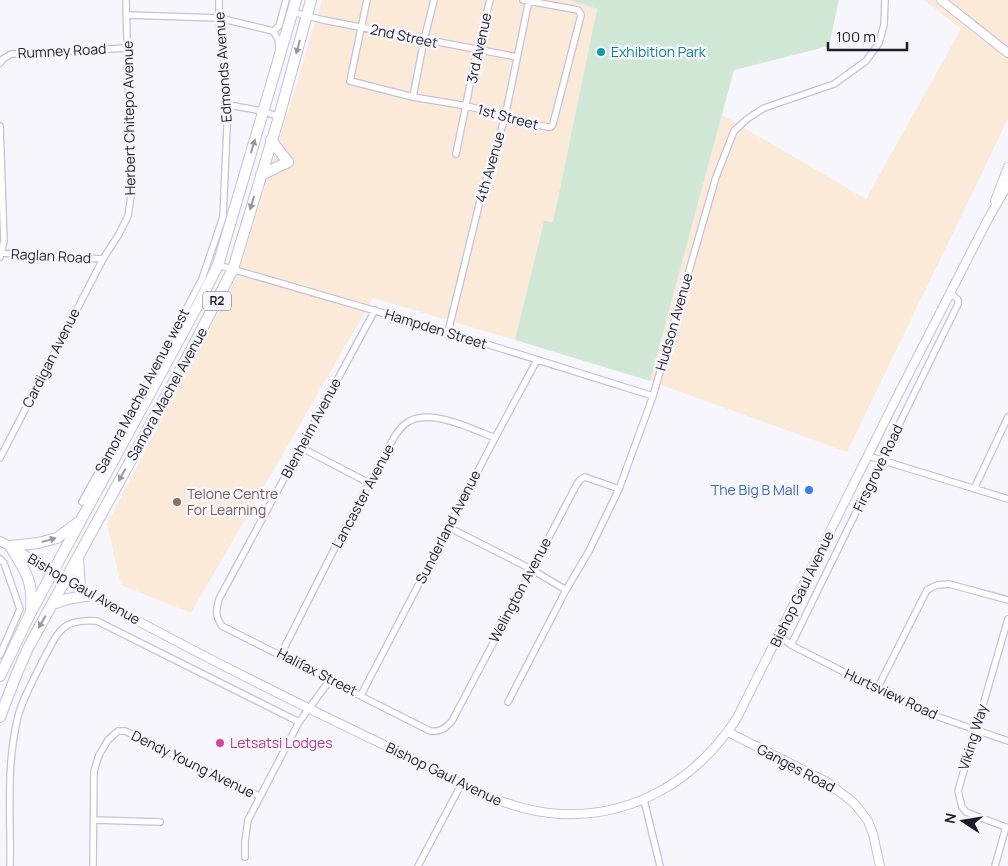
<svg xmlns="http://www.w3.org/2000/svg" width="1008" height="866" font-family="Manrope,sans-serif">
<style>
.industrial{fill:#fbead8}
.green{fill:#d1e7d5}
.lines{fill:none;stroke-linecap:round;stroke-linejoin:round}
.street-casing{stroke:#c5c0dc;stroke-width:8}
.secondary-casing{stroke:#c5c0dc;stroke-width:10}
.highway-casing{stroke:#c5c0dc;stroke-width:12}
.street{stroke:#fff;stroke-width:5.5}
.secondary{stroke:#fff;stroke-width:8}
.highway{stroke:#fff;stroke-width:10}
.oneway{fill:#99989d}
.culture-dot{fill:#0f9aa8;stroke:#f7f6fc;stroke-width:2}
.shop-dot{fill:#3f7fe0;stroke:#f7f6fc;stroke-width:2}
.education-dot{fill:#8d6e63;stroke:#f7f6fc;stroke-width:2}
.hotel-dot{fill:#d1479c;stroke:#f7f6fc;stroke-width:2}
.labels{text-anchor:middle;stroke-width:5;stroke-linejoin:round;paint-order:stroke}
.shield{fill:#f7f6fc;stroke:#5e5d66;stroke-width:1}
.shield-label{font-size:12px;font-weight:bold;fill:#1d1b25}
.street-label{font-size:14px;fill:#1d1b25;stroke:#f7f6fc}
.culture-label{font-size:14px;fill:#0d838f;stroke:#f7f6fc;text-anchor:start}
.shop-label{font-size:14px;fill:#366cbe;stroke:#f7f6fc;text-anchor:end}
.education-label{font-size:14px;fill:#785e54;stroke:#f7f6fc;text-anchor:start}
.hotel-label{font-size:14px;fill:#b23c85;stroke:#f7f6fc;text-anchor:start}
</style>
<rect width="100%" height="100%" fill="#f7f6fc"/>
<!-- industrial -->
<path class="industrial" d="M322 0H569L597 9 553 222H544L515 340 373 298 191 613 121 585 107 524 238 275Z
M924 0H1008V119L847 452 650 381 722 115 866 199 961 29Z"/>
<!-- green -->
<path class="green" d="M569 0H839L829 46 734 70 650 381 515 340 544 221 553 222 597 9Z"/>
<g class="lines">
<!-- street casing -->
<g class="street-casing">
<path id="street" d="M367 0 350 81 413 97 467 106 547 127H551L553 124 581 15 578 10 523 0
M292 12 323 20 517 57
M127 15 219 18 273 31 279 26 286 0
M273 31 278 39 279 50
M0 63 3 59 11 54 128 48
M413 97 424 40 434 0
M228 105 263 111 279 117
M0 126 4 241 0 257
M456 154 477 50 490 0
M0 253 103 259
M218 265 448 332 653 396
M375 310 219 599C216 610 215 616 222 626L430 731C440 732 445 729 452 721L577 484 581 479 585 477 619 489
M448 332 481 197 505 117 529 0
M300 447 369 483
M868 456 1008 499
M0 458 103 259 119 234 128 216 131 196 126 0
M974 489 1008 417
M82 502 143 391 202 279 223 217 228 105 219 18V0
M448 527 531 569 566 590
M0 559 4 563 20 609 0 655
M1008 619 958 791 962 807 966 812 1008 828
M779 635 791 645 877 689 930 714 1008 741
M791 645 958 304V300L951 293
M281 654C314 590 345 525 381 462 388 450 395 430 408 422 431 408 472 429 495 438
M877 689 927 590 937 585 949 584 1008 600
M361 695 495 438 537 360
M508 702 566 590 589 551 619 489 653 396 716 177 734 131 747 119 764 108 834 84 866 61 879 43 884 25 885 0
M644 800 660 866
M95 820 160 822
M245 857V841L248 820 299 722 330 680
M10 866C11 819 6 768 17 721 21 701 33 681 42 662 58 633 60 618 97 621L299 722
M93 866 94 771 99 755 108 740 118 731H125L134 735 259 796
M418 866 462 783
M995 866 1006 827"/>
</g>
<!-- secondary casing -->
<g class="secondary-casing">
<path id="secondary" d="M941 0 1008 53
M995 201 1008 167
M0 541C33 558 62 579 94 597 195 653 298 704 401 753 453 778 502 811 561 814 636 817 697 779 737 718L901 389 987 221 1008 184
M728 732 827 782 854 803 868 821 873 834 880 866"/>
</g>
<!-- highway casing -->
<g class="highway-casing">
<path id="highway" d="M261 175 288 162 271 140
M78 558 80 588
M53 604 67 599 91 595
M31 609C33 579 25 571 10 546L38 543 57 538 80 521
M0 676 31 612 199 303 218 265 296 0
M0 717 17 673 28 648 188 356 233 269 279 117 311 0"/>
</g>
<!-- street -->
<use href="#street" class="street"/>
<!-- secondary -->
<use href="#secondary" class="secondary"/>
<!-- highway -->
<use href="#highway" class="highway"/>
</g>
<!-- one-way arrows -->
<defs><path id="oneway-solid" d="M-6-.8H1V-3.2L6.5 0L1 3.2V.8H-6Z" transform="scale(1.25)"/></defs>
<g class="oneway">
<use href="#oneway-solid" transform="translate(298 47) rotate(105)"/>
<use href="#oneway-solid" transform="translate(253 146) rotate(-73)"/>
<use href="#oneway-solid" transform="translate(252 203) rotate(107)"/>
<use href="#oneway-solid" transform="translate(122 475) rotate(119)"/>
<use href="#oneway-solid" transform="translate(49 540) rotate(-16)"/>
<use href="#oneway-solid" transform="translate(42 622) rotate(120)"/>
</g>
<!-- markers -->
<circle class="culture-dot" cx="601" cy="52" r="5"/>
<circle class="shop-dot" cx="809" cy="490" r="5"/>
<circle class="education-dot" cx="177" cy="502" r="5"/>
<circle class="hotel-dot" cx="220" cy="743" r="5"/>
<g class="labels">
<!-- shield labels -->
<rect class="shield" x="203" y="291.5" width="28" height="19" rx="4"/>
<g class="shield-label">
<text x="217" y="305">R2</text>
</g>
<!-- street labels -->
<g class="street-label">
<text transform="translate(404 36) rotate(12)" y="5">2nd Street</text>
<text transform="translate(479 48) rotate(-78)" y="5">3rd Avenue</text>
<text transform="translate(62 51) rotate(-3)" y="5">Rumney Road</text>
<text transform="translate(223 67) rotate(-94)" y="5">Edmonds Avenue</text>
<text transform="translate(508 117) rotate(15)" y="5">1st Street</text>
<text transform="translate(129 118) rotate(-91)" y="5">Herbert Chitepo Avenue</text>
<text transform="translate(490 167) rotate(-74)" y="5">4th Avenue</text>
<text transform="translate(51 256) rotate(3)" y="5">Raglan Road</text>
<text transform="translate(674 322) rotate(-74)" y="5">Hudson Avenue</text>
<text transform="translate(436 329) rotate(17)" y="5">Hampden Street</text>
<text transform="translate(51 358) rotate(-63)" y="5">Cardigan Avenue</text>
<text transform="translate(142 391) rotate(-62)" y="5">Samora Machel Avenue west</text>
<text transform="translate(167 394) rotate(-61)" y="5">Samora Machel Avenue</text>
<text transform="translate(311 428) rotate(-62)" y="5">Blenheim Avenue</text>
<text transform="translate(878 468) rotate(-64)" y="5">Firsgrove Road</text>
<text transform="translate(363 496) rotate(-62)" y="5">Lancaster Avenue</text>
<text transform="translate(448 527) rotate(-63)" y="5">Sunderland Avenue</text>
<text transform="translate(84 589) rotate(30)" y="5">Bishop Gaul Avenue</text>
<text transform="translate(802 589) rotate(-64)" y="5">Bishop Gaul Avenue</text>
<text transform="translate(520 590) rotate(-62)" y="5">Welington Avenue</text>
<text transform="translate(317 672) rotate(27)" y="5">Halifax Street</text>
<text transform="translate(891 694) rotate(25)" y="5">Hurtsview Road</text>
<text transform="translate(973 737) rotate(-73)" y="5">Viking Way</text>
<text transform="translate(193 764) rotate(26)" y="5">Dendy Young Avenue</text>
<text transform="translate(796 768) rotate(28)" y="5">Ganges Road</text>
<text transform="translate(444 774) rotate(26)" y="5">Bishop Gaul Avenue</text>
</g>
<!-- culture labels -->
<g class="culture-label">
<text x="611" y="57">Exhibition Park</text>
</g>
<!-- shop labels -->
<g class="shop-label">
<text x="799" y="495">The Big B Mall</text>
</g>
<!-- education labels -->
<g class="education-label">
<text x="187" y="499">Telone Centre<tspan x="187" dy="16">For Learning</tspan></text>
</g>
<!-- hotel labels -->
<g class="hotel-label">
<text x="230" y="748">Letsatsi Lodges</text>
</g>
</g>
<!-- north arrow -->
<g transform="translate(963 821) rotate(282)" stroke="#f7f6fc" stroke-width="4" paint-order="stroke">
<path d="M0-4L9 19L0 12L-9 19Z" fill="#1d1b25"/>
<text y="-8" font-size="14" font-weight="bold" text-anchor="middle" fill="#1d1b25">N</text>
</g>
<!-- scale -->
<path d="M828 42v8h79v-8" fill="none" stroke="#1d1b25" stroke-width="2.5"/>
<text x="836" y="42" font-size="15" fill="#1d1b25" stroke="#f7f6fc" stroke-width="4" paint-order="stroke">100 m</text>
</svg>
